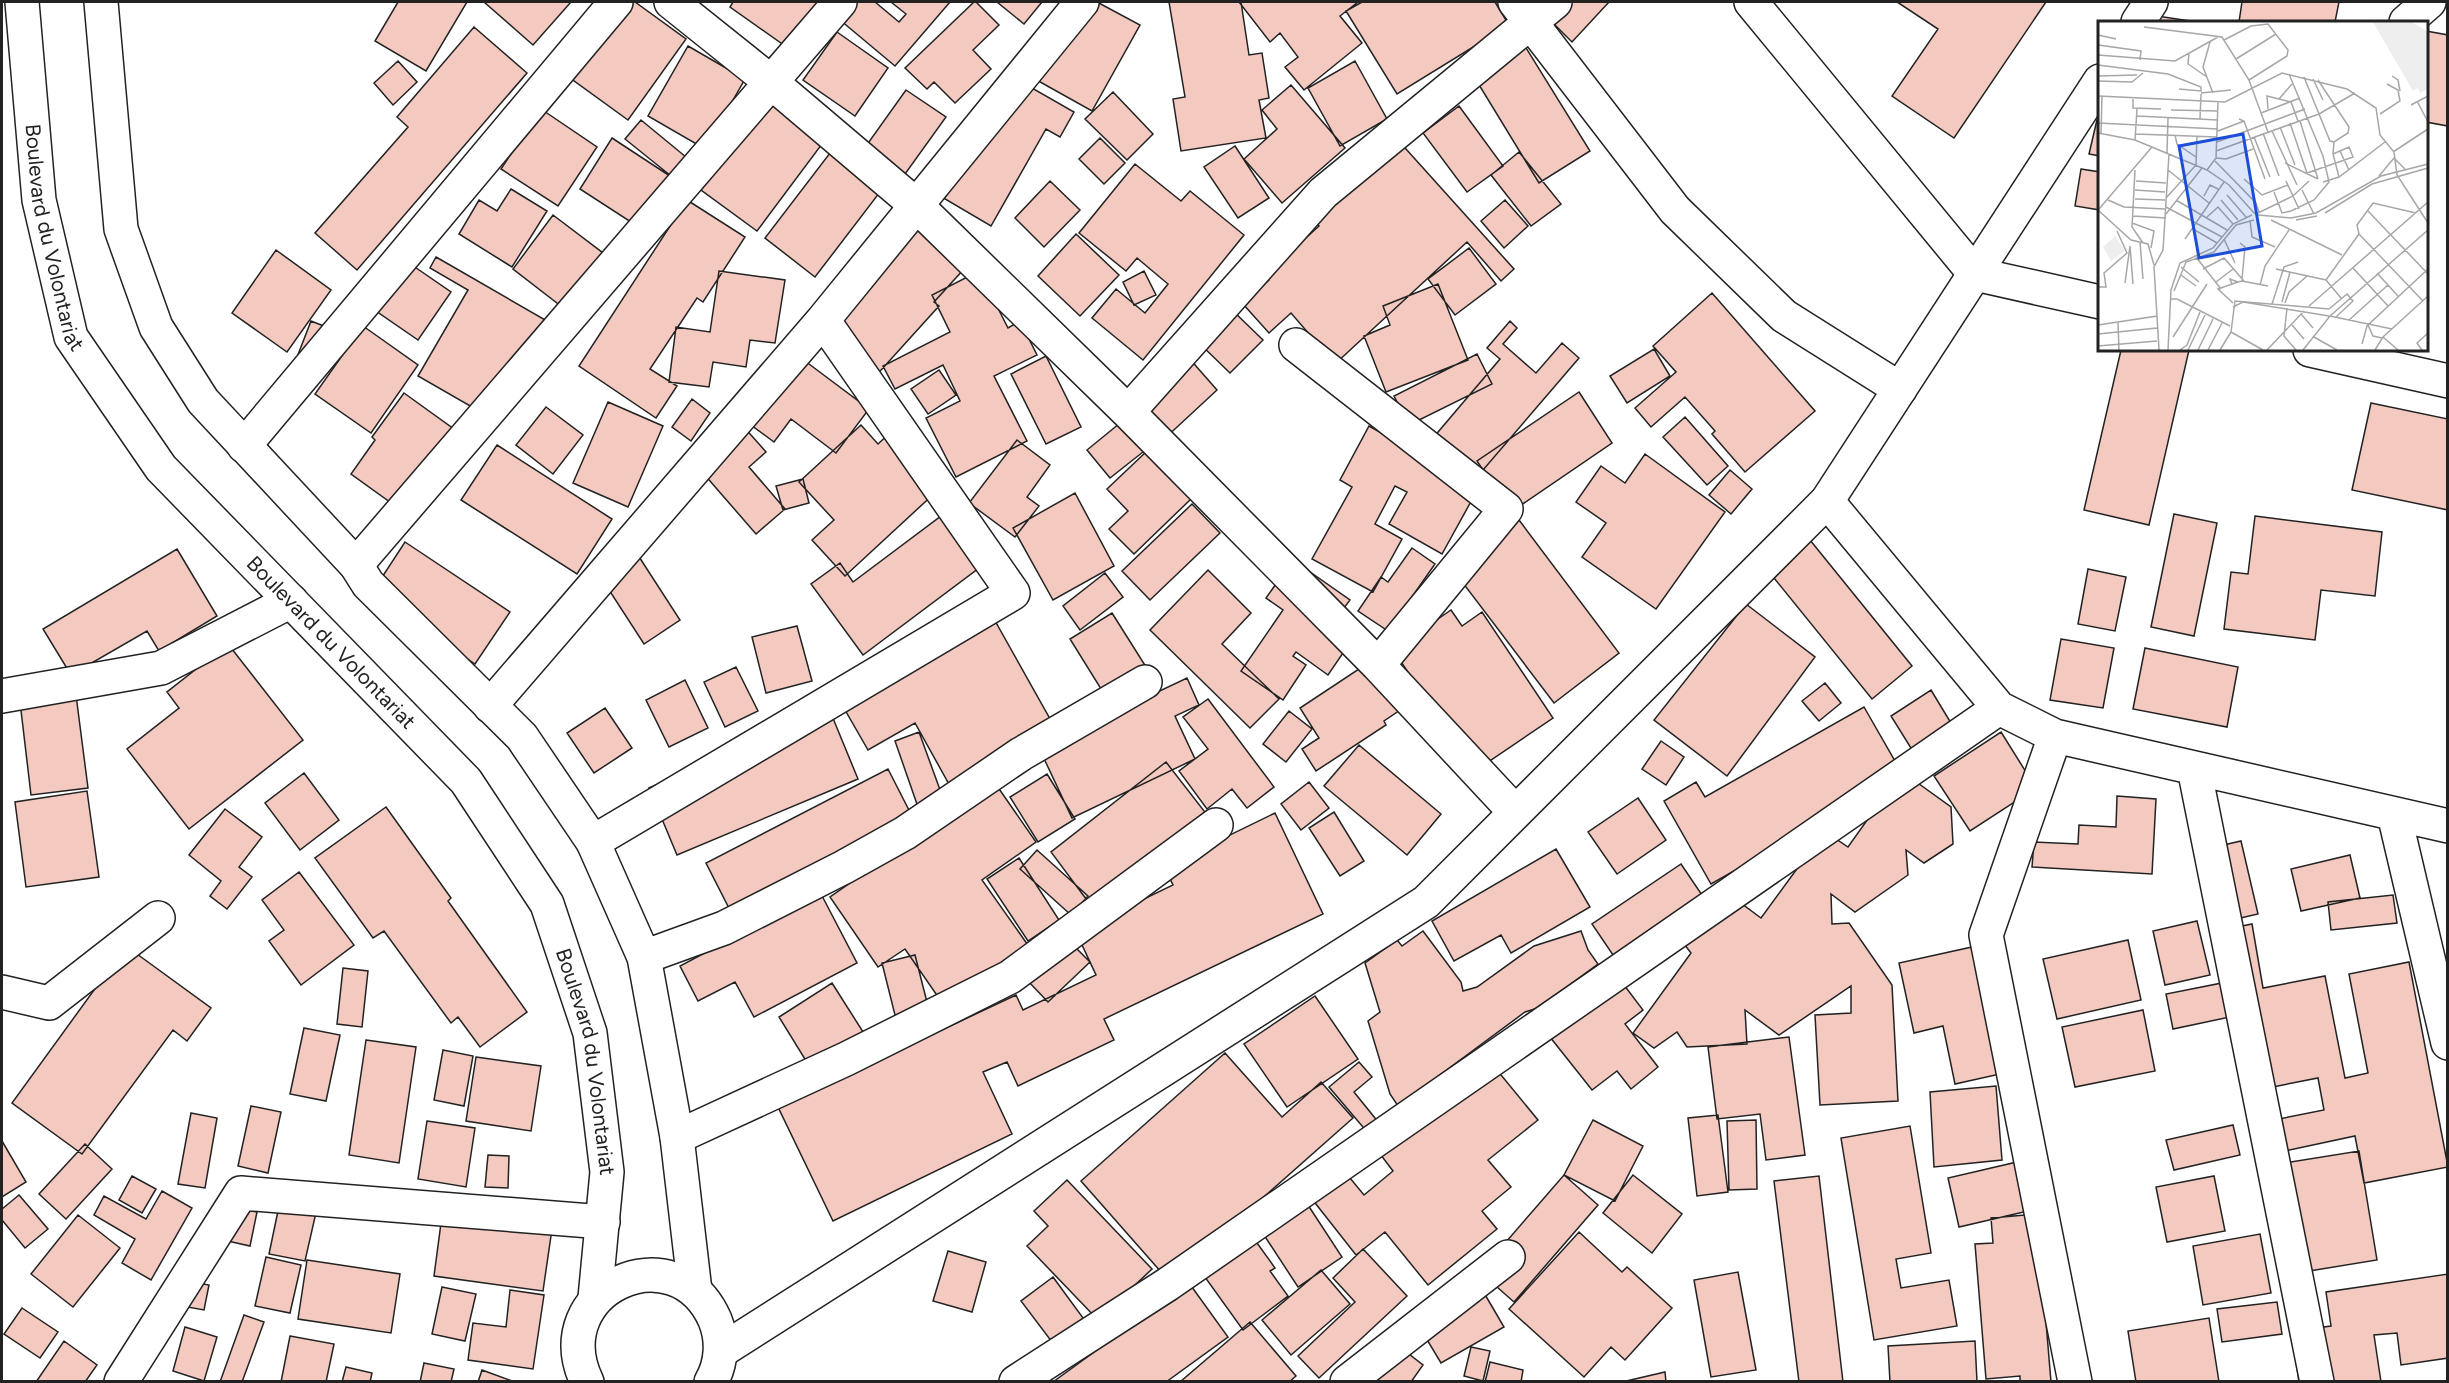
<svg xmlns="http://www.w3.org/2000/svg" width="2449" height="1383" font-family="Figtree,sans-serif">
<style>
.building{fill:#f3c9c0;stroke:#222;stroke-width:1.5}
.lines{fill:none;stroke-linecap:round;stroke-linejoin:round}
.minor-casing{stroke:#222;stroke-width:36}
.tertiary-casing{stroke:#222;stroke-width:36}
.secondary-casing{stroke:#222;stroke-width:36}
.minor{stroke:#fff;stroke-width:33}
.tertiary{stroke:#fff;stroke-width:33}
.secondary{stroke:#fff;stroke-width:33}
.labels{text-anchor:middle;stroke-width:4.5;stroke-linejoin:round;paint-order:stroke}
.street-label{font-size:21px;fill:#222;stroke:#fff}
.inset-road{fill:none;stroke:#a7a7a7;stroke-width:1.5}
.view{fill:#1d4ed8;fill-opacity:0.15;stroke:#1d4ed8;stroke-width:3}
.inset-edge{fill:none;stroke:#222;stroke-width:3}
</style>
<rect width="100%" height="100%" fill="#fff"/>
<!-- building -->
<path class="building" d="M398 2H467L426 71 375 41Z
M484 2H571L533 45Z
M618 2H635L686 39 628 120 566 75Z
M733 2H831L795 53 730 7Z
M856 2H875L899 22 906 14 891 2H950L895 66 840 20Z
M974 2H976L999 25 973 50 991 69 955 103 934 82 927 89 905 68Z
M997 2H1042L1024 24Z
M1097 2 1140 25 1092 111 1033 78Z
M1169 2H1241L1249 55 1262 53 1269 98 1259 100 1266 138 1181 151 1173 99 1185 97Z
M1239 2H1358L1340 16 1362 43 1304 90 1285 67 1298 57 1280 33 1270 42Z
M1362 2H1495L1509 25 1397 94 1346 11Z
M1567 2H1609L1572 42 1550 20Z
M1897 2H2046L1954 138 1892 96 1938 29Z
M2242 2H2339L2335 22H2239Z
M2157 16 2197 22H2156Z
M474 27 527 73 357 270 315 233 408 127 397 117Z
M2426 31 2448 35V126L2426 122Z
M837 32 888 68 855 116 803 80Z
M1523 43 1590 151 1539 183 1473 75Z
M688 46 745 79 705 149 648 116Z
M398 61 417 82 393 105 374 83Z
M1355 61 1387 119 1340 146 1308 88Z
M1009 75 1074 112 1060 137 1046 129 991 226 940 196Z
M1291 85 1345 148 1282 203 1244 159 1277 129 1262 110Z
M906 90 946 117 900 181 861 153Z
M1113 92 1153 134 1127 160 1085 119Z
M773 95 828 136 757 231 701 190Z
M1459 106 1503 166 1467 192 1423 133Z
M2100 107V156L2089 154Z
M541 109 597 147 558 206 501 169Z
M641 120 686 157 671 176 625 139Z
M612 138 670 176 637 226 580 189Z
M1100 138 1125 163 1104 184 1079 159Z
M1397 139 1514 269 1501 281 1467 242 1335 364 1291 313 1269 333 1243 304 1269 280 1265 275 1319 226 1311 217Z
M1235 146 1269 198 1238 218 1204 167Z
M1519 152 1561 204 1531 226 1491 175Z
M830 153 880 192 815 277 765 238Z
M1135 164 1181 201 1190 191 1244 235 1143 360 1092 318 1116 289 1145 313 1168 284 1137 258 1126 271 1079 233Z
M2081 169 2100 172V210L2075 206Z
M1050 181 1080 210 1044 247 1015 218Z
M511 189 547 211 512 267 459 234 479 200 497 211Z
M687 200 745 237 703 302 697 298 650 369 677 386 656 418 579 366Z
M1505 200 1528 226 1504 248 1481 221Z
M916 205 974 258 934 302 939 306 873 379 807 317Z
M553 215 607 256 566 310 513 269Z
M1076 234 1119 275 1080 316 1038 276Z
M1469 248 1496 284 1455 315 1428 279Z
M276 250 331 290 287 352 232 313Z
M436 257 547 321 491 418 418 376 468 290 430 268Z
M409 263 451 292 418 340 376 311Z
M719 271 785 280 775 343 750 340 746 367 713 362 709 387 669 382 676 327 710 332Z
M979 271 1008 328 1020 321 1037 355 994 376 1027 441 956 477 926 418 960 401 943 365 895 389 883 366 950 332 932 295Z
M1144 271 1156 295 1134 305 1123 282Z
M1438 284 1468 360 1386 392 1364 336 1390 325 1383 306Z
M1712 293 1815 411 1745 472 1712 434 1715 431 1685 397 1651 427 1635 408 1676 372 1653 346Z
M1231 309 1263 340 1230 373 1198 342Z
M311 321 334 330 294 365Z
M1510 321 1517 328 1503 344 1536 373 1562 343 1579 358 1477 477 1433 438 1500 359 1487 348Z
M363 326 418 365 371 433 315 394Z
M1654 349 1670 376 1627 403 1610 376Z
M2121 350H2189L2149 525 2084 510Z
M1477 354 1492 384 1409 425 1394 396Z
M1046 356 1081 427 1046 444 1011 374Z
M1188 357 1217 390 1162 441 1132 408Z
M801 358 869 409 836 453 791 419 774 442 751 425Z
M939 370 956 395 928 414 911 389Z
M1579 392 1612 443 1511 512 1477 461Z
M404 393 458 432 401 510 351 474 375 440 372 437Z
M692 399 710 413 691 441 672 427Z
M608 402 663 426 628 507 573 483Z
M2371 403 2448 419V510L2352 490Z
M546 407 583 435 553 474 516 445Z
M1685 417 1728 466 1707 485 1663 437Z
M905 419 938 490 845 576 812 540 834 520 799 482 861 425 878 444Z
M1125 419 1148 448 1110 478 1087 450Z
M743 426 766 452 749 467 785 509 756 534 697 466Z
M1369 426 1479 487 1442 554 1389 524 1407 492 1395 486 1375 524 1402 539 1373 592 1312 559 1352 487 1340 480Z
M1017 440 1050 465 1027 497 1039 506 1015 537 969 503Z
M497 445 612 519 577 574 461 500Z
M1147 451 1192 498 1134 554 1109 529 1128 511 1107 489Z
M1645 454 1725 512 1656 609 1582 557 1606 523 1576 502 1601 466 1625 483Z
M1730 470 1752 489 1731 514 1709 495Z
M803 479 809 503 783 510 776 486Z
M1075 493 1114 566 1053 600 1013 528Z
M957 504 995 556 863 655 811 584 840 563 853 582Z
M1192 504 1220 533 1150 600 1122 571Z
M1513 512 1619 653 1554 703 1447 562Z
M2174 514 2217 523 2194 636 2151 627Z
M2255 516 2382 532 2375 596 2321 590 2315 640 2224 629 2231 572 2248 574Z
M1810 540 1912 666 1872 699 1770 573Z
M405 542 510 612 475 664 371 594Z
M1412 548 1435 564 1388 631 1358 611 1381 577 1388 582Z
M177 549 217 616 159 651 147 631 71 675 43 629Z
M634 549 680 620 644 644 598 573Z
M1293 560 1350 600 1335 620 1356 634 1328 675 1296 652 1293 656 1306 665 1283 700 1241 671 1283 610 1266 598Z
M2088 569 2126 577 2115 631 2078 624Z
M1208 570 1251 613 1222 644 1279 699 1250 728 1150 630Z
M1105 573 1123 597 1080 630 1063 606Z
M985 603 1054 726 950 786 915 723 868 750 833 689Z
M1746 604 1815 657 1727 776 1654 720Z
M1451 610 1462 626 1482 612 1553 718 1475 771 1393 650Z
M1112 613 1148 670 1106 697 1070 639Z
M797 626 812 681 766 693 752 637Z
M2061 639 2114 648 2103 708 2050 700Z
M228 644 303 740 189 829 127 749 179 708 167 692Z
M2145 648 2238 667 2227 727 2133 709Z
M1380 655 1412 702 1384 721 1386 725 1316 771 1302 749 1319 738 1300 708Z
M736 667 758 711 725 727 704 682Z
M1187 678 1199 705 1175 716 1195 759 1072 818 1039 748Z
M685 680 708 728 669 747 646 700Z
M1825 683 1841 703 1819 721 1802 701Z
M1931 690 1954 728 1914 753 1891 716Z
M76 695 88 788 31 795 20 702Z
M1208 699 1274 787 1247 808 1232 789 1207 809 1179 771 1208 749 1183 717Z
M1864 707 1903 775 1711 884 1664 801 1696 782 1705 797Z
M605 708 632 748 594 773 567 733Z
M830 711 858 779 677 855 649 788Z
M1289 711 1312 729 1286 762 1263 744Z
M919 732 943 798 918 807 895 741Z
M2001 732 2036 788 1970 831 1934 776Z
M1661 741 1684 757 1666 785 1642 769Z
M1359 745 1441 814 1407 855 1324 786Z
M1166 762 1208 816 1092 907 1051 852Z
M888 769 915 822 733 916 706 863Z
M304 773 339 820 300 850 265 803Z
M1047 774 1075 819 1038 842 1010 797Z
M1915 781 1951 807 1953 844 1924 863 1906 850 1908 875 1855 912 1831 894 1832 924 1849 923 1892 985 1898 1101 1820 1105 1815 1015 1851 1013V986L1779 1035 1745 1010 1747 1044 1687 1047 1677 1032 1654 1048 1633 1033 1691 953 1684 944 1742 904 1761 918 1799 866 1836 839 1848 847 1875 809Z
M1309 782 1329 808 1301 830 1281 804Z
M995 783 1036 842 982 880 1030 948 945 1007 905 949 878 967 830 897Z
M87 791 99 877 26 887 15 802Z
M2117 796 2156 799 2152 874 2032 867 2034 842 2078 844 2079 825 2116 827Z
M1638 798 1666 840 1617 874 1588 832Z
M386 807 451 898 448 901 527 1012 480 1047 458 1017 451 1023 384 931 373 938 315 858Z
M225 809 262 837 239 867 252 877 227 909 210 896 221 881 189 855Z
M1334 812 1364 861 1340 876 1309 828Z
M1275 813 1323 914 1104 1019 1114 1040 1018 1086 1007 1062 983 1072 1012 1134 833 1221 778 1107 1016 995 1023 1010 1096 975 1076 932 1173 885 1164 867Z
M2241 841 2258 914 2223 922 2206 849Z
M1556 849 1590 907 1511 953 1501 935 1454 961 1432 921Z
M1037 850 1088 896 1071 915 1020 869Z
M2350 855 2360 898 2301 911 2291 869Z
M1019 858 1059 920 1028 941 987 879Z
M1681 864 1702 895 1613 955 1592 924Z
M299 872 354 945 301 985 269 941 284 930 262 900Z
M820 892 857 963 754 1017 735 982 698 1001 680 966Z
M2393 895 2397 923 2331 930 2328 902Z
M2197 921 2210 975 2165 985 2153 931Z
M2252 924 2263 988 2325 976 2345 1078 2368 1073 2349 974 2409 962 2448 1167 2364 1183 2355 1136 2280 1152 2274 1120 2324 1110 2318 1078 2257 1090 2227 929Z
M1423 931 1461 982 1463 991 1477 987 1534 946 1581 931 1588 950 1598 964 1538 1008 1525 1012 1398 1106 1390 1094 1368 1021 1380 1012 1365 963 1397 940 1402 946Z
M2128 940 2141 1000 2057 1019 2043 959Z
M1069 941 1090 962 1048 1002 1027 980Z
M126 946 211 1008 187 1041 173 1030 82 1154 12 1103Z
M1972 947 2000 1074 1955 1084 1943 1026 1914 1033 1899 963Z
M915 955 929 1010 896 1019 882 963Z
M343 968 368 971 362 1027 337 1024Z
M1621 981 1643 1010 1625 1024 1658 1067 1631 1089 1617 1071 1592 1090 1550 1037Z
M832 983 865 1035 811 1069 779 1017Z
M2222 983 2230 1017 2173 1029 2166 994Z
M1315 996 1358 1059 1287 1107 1244 1044Z
M2143 1010 2155 1071 2075 1087 2062 1027Z
M304 1028 340 1035 326 1101 290 1094Z
M1789 1037 1805 1155 1766 1160 1760 1114 1717 1119 1708 1047Z
M366 1040 416 1047 399 1163 349 1155Z
M443 1050 473 1056 464 1106 434 1100Z
M1225 1053 1282 1117 1321 1082 1353 1118 1169 1281 1081 1181Z
M476 1057 541 1066 531 1131 466 1121Z
M1359 1062 1372 1077 1354 1092 1379 1123 1368 1133 1329 1087Z
M1492 1064 1538 1120 1488 1160 1511 1187 1482 1211 1497 1229 1428 1285 1385 1232 1356 1255 1312 1199 1345 1172 1364 1195 1393 1171 1380 1154Z
M1996 1086 2002 1160 1934 1167 1930 1092Z
M251 1106 281 1112 268 1173 238 1166Z
M191 1113 217 1118 205 1188 178 1184Z
M1718 1115 1728 1192 1697 1196 1688 1118Z
M1593 1120 1643 1146 1615 1201 1564 1175Z
M1756 1120 1757 1189 1729 1190 1727 1121Z
M427 1121 475 1128 466 1187 418 1179Z
M2233 1125 2240 1155 2174 1170 2166 1140Z
M1910 1126 1931 1253 1896 1259 1901 1288 1949 1280 1957 1326 1874 1340 1841 1138Z
M2 1141 26 1182 2 1197Z
M85 1144 112 1169 66 1219 39 1194Z
M2359 1151 2377 1260 2297 1273 2279 1164Z
M488 1155 509 1156 508 1188 485 1187Z
M2017 1162 2028 1211 1959 1227 1948 1178Z
M1564 1175 1598 1205 1514 1302 1480 1272Z
M1633 1175 1682 1214 1652 1253 1603 1213Z
M132 1176 156 1189 142 1213 119 1200Z
M1819 1176 1843 1382H1799L1774 1181Z
M2214 1176 2225 1231 2167 1242 2156 1187Z
M1067 1180 1152 1269 1098 1320 1027 1246 1048 1226 1034 1211Z
M283 1187 320 1195 305 1261 269 1254Z
M162 1191 192 1208 151 1280 122 1263 135 1239 94 1215 104 1196 146 1219Z
M19 1195 48 1229 25 1248 2 1220V1209Z
M1306 1202 1342 1257 1298 1287 1262 1232Z
M221 1205 257 1212 250 1246 214 1238Z
M443 1208 553 1222 543 1291 434 1276Z
M2037 1214 2051 1382H2020V1376L1986 1379 1975 1244 1993 1243 1991 1218Z
M78 1215 120 1248 73 1307 31 1274Z
M1579 1232 1622 1272 1627 1267 1672 1308 1625 1360 1611 1347 1584 1377 1509 1309Z
M2260 1234 2271 1293 2203 1305 2193 1246Z
M1252 1236 1275 1268 1270 1271 1288 1296 1243 1330 1202 1273Z
M1363 1249 1407 1296 1319 1378 1298 1356 1355 1302 1333 1278Z
M948 1251 986 1262 972 1312 933 1301Z
M266 1257 301 1265 290 1313 255 1306Z
M307 1260 400 1274 391 1333 298 1319Z
M1321 1270 1350 1304 1291 1355 1262 1320Z
M1738 1272 1756 1370 1711 1377 1694 1280Z
M2448 1274V1358L2401 1365 2397 1333 2374 1335 2381 1382H2299L2292 1331 2331 1326 2326 1292Z
M1053 1277 1086 1322 1055 1346 1021 1301Z
M181 1280 209 1285 204 1310 176 1305Z
M1189 1283 1228 1337 1166 1382H1053Z
M1480 1286 1504 1327 1441 1363 1417 1323Z
M442 1287 476 1294 465 1341 432 1334Z
M510 1290 544 1295 533 1369 468 1360 473 1323 506 1327Z
M2277 1302 2282 1334 2222 1342 2217 1309Z
M22 1308 58 1332 40 1358 4 1334Z
M244 1315 264 1322 242 1382H220Z
M2209 1318 2219 1382H2136L2128 1331Z
M1250 1322 1296 1376 1289 1382H1180Z
M185 1327 217 1337 204 1381 173 1371Z
M290 1336 334 1344 326 1382H281Z
M64 1341 97 1365 85 1382H36Z
M1975 1341 1977 1382H1890L1888 1346Z
M1396 1344 1423 1365 1411 1382H1368Z
M1471 1347 1490 1351 1483 1381 1464 1376Z
M1490 1362 1523 1370 1521 1382H1485Z
M424 1363 454 1369 451 1382H420Z
M346 1367 372 1373 370 1382H342Z
M482 1370 515 1382H478Z
M1665 1372 1666 1382H1622Z"/>
<g class="lines">
<!-- minor casing -->
<g class="minor-casing">
<path id="minor" d="M671 2 771 82 916 205 1128 412 1378 665 1515 812
M1515 2 1675 210 1784 316 1900 389
M1751 2 1975 274 2100 302
M2406 22 2429 2
M1296 345 1506 509 1378 665
M2310 350 2448 381
M1128 412 1323 193 1555 2
M244 446 616 2
M1827 501 1999 708 2055 736 2448 826
M356 565 840 2
M2 696 161 668 291 601
M490 706 823 320 1082 2
M2055 736 1986 935 2075 1382
M2194 768 2317 1382
M2394 814 2448 1043
M593 842 1013 593 823 320
M644 957 724 928 844 867 905 833 1021 754 1145 682
M2 992 49 1003 158 918
M677 1137 846 1059 1010 977 1216 825
M121 1382 241 1193 603 1222
M1016 1382 1168 1284 1999 708
M1347 1382 1508 1257"/>
</g>
<!-- tertiary casing -->
<g class="tertiary-casing">
<path id="tertiary" d="M2138 22 2151 2
M721 1351 1426 902 1827 501 2100 81"/>
</g>
<!-- secondary casing -->
<g class="secondary-casing">
<g id="secondary">
<path id="s1" d="M22 2 39 200 71 337 161 468 466 781 547 904 590 1033 607 1172 595 1298"/>
<path d="M101 2 121 229 156 327 203 401 356 565 368 584 522 737 593 842 644 957 677 1137 695 1291"/>
<path d="M587 1382C543 1290 675 1229 715 1320 723 1340 722 1363 711 1382"/>
</g>
</g>
<!-- minor -->
<use href="#minor" class="minor"/>
<!-- tertiary -->
<use href="#tertiary" class="tertiary"/>
<!-- secondary -->
<use href="#secondary" class="secondary"/>
</g>
<g class="labels">
<!-- street labels -->
<g class="street-label">
<text dy="7" stroke="none"><textPath href="#s1" startOffset="238">Boulevard du Volontariat</textPath></text>
<text dy="7" stroke="none"><textPath href="#s1" startOffset="742">Boulevard du Volontariat</textPath></text>
<text dy="7" stroke="none"><textPath href="#s1" startOffset="1246">Boulevard du Volontariat</textPath></text>
</g>
</g>
<!-- overview -->
<g transform="translate(2098 21)">
<rect width="330" height="330" fill="#fff"/>
<path d="M275 1H314L330 11V68L322 72 320 67 315 70ZM17 215 27 230 13 240 5 226Z" fill="#eee"/>
<path class="inset-road" d="M46 6 124 16 151 59 170 111M0 14 18 18M126 19 153 5 170 3 190 29 189 35 151 59M112 21 105 46 115 72M0 24 43 30 42 39M91 32 90 43 109 56M0 34 77 40 120 16M138 38 178 13M0 44 70 53 103 66V70L81 68M0 55 39 54M294 55 300 59 302 70M206 56 232 120 236 121 250 112 251 106 220 59M215 58 225 79M0 60 34 61 45 52M103 72 133 69M0 75 127 81 184 52 249 68 278 87 282 114 296 131 299 154 330 202M35 78V87L63 88M181 78 194 63M319 80 330 101M313 84 330 75M170 88 169 75 193 81 200 100M73 89 120 90M163 92 202 77M282 93 302 80 300 69 289 63M39 95 120 99M102 98 103 73M141 98 146 100 167 158M202 100 220 158M0 102 120 108M192 102 209 152 255 136 251 126 235 133M182 106 197 144M120 110 146 100M174 110 199 164M0 112 37 119 109 149 131 164 157 193M3 112 4 76M165 112 181 155M38 113 119 116M77 114 79 123 98 136M156 116 172 156M37 119 39 88M119 121 207 88M236 121 235 133 241 156M118 130 221 93 257 72M242 130 251 149M295 131 330 108M69 132 70 97M118 137 128 138 155 128M117 140 158 182 161 191M187 142 220 158M37 149 34 206 45 222M70 149 111 182M109 149 118 137 120 81M281 155 296 137 307 148M146 158 164 174 190 164M38 160 68 162M188 160 201 188M225 161 241 156 287 121M37 169 67 171M204 169 216 193M176 171 184 192 193 190 216 179 231 161 225 135 191 53M129 174 148 196M106 175 112 164 120 168M68 177 98 144 99 115M37 178 67 179M10 179 26 186 67 188M78 179 129 209M123 179 140 199M68 186 124 216M1 188 54 126M0 189 33 219 50 223 56 244M270 190 330 253M160 192 195 175 211 160M227 192 274 163 330 147M68 193 104 147M160 194 193 197 218 192 283 155 330 143M35 195 68 197M109 196 120 186 135 203M152 199 154 216 177 226M173 199 244 234M198 199 219 195M34 202 56 210 53 227M95 208 119 222M261 213 325 280M87 218 126 161M126 218 137 242M42 221 45 258M142 222 147 226 144 258M98 236 123 268M83 246 101 261M255 247 290 285M105 248 126 237 146 260M178 248 228 259 243 277M279 252 300 275M83 254 98 265M228 259 261 213 259 204 275 182 318 192M118 261 135 248M140 261 132 258 134 263 140 261 144 260 170 265M27 262 32 225 35 263M134 263 120 268 135 282M162 264 167 245 191 209M0 266H8L6 252 29 232 19 210M76 270 88 241 116 231 138 204 156 199M72 278H79L132 305M184 281 192 251M187 282 191 271 209 255M174 283 186 246 200 241M211 285 330 181M135 286 145 281 231 295M189 287 186 315 198 329M231 288 249 273 255 280 238 296M203 293 215 307M59 295 61 329M232 295 294 308M251 299 290 264M20 302 21 329M0 304 59 295 56 246 65 229 71 133M194 304 206 318M270 304 275 315 284 317M0 313 59 307M75 316 109 263M216 316 239 329M285 316 300 329M264 323 269 305 330 248M0 325 59 320M70 329 73 269 82 242 115 227 135 203 154 194M82 329 89 324 102 291M90 329 107 294M100 329 115 298M110 329 124 302M122 329 133 311M165 329 133 311 137 280 231 288M169 329 206 290M205 329 232 295 330 209M277 329 285 316 330 275M324 329 319 322 330 312"/>
<path class="view" d="M145 113 164 225 101 237 81 125Z"/>
<rect width="330" height="330" class="inset-edge"/>
</g>
<!-- border -->
<rect width="2449" height="1383" fill="none" stroke="#222222" stroke-width="6"/>
</svg>
